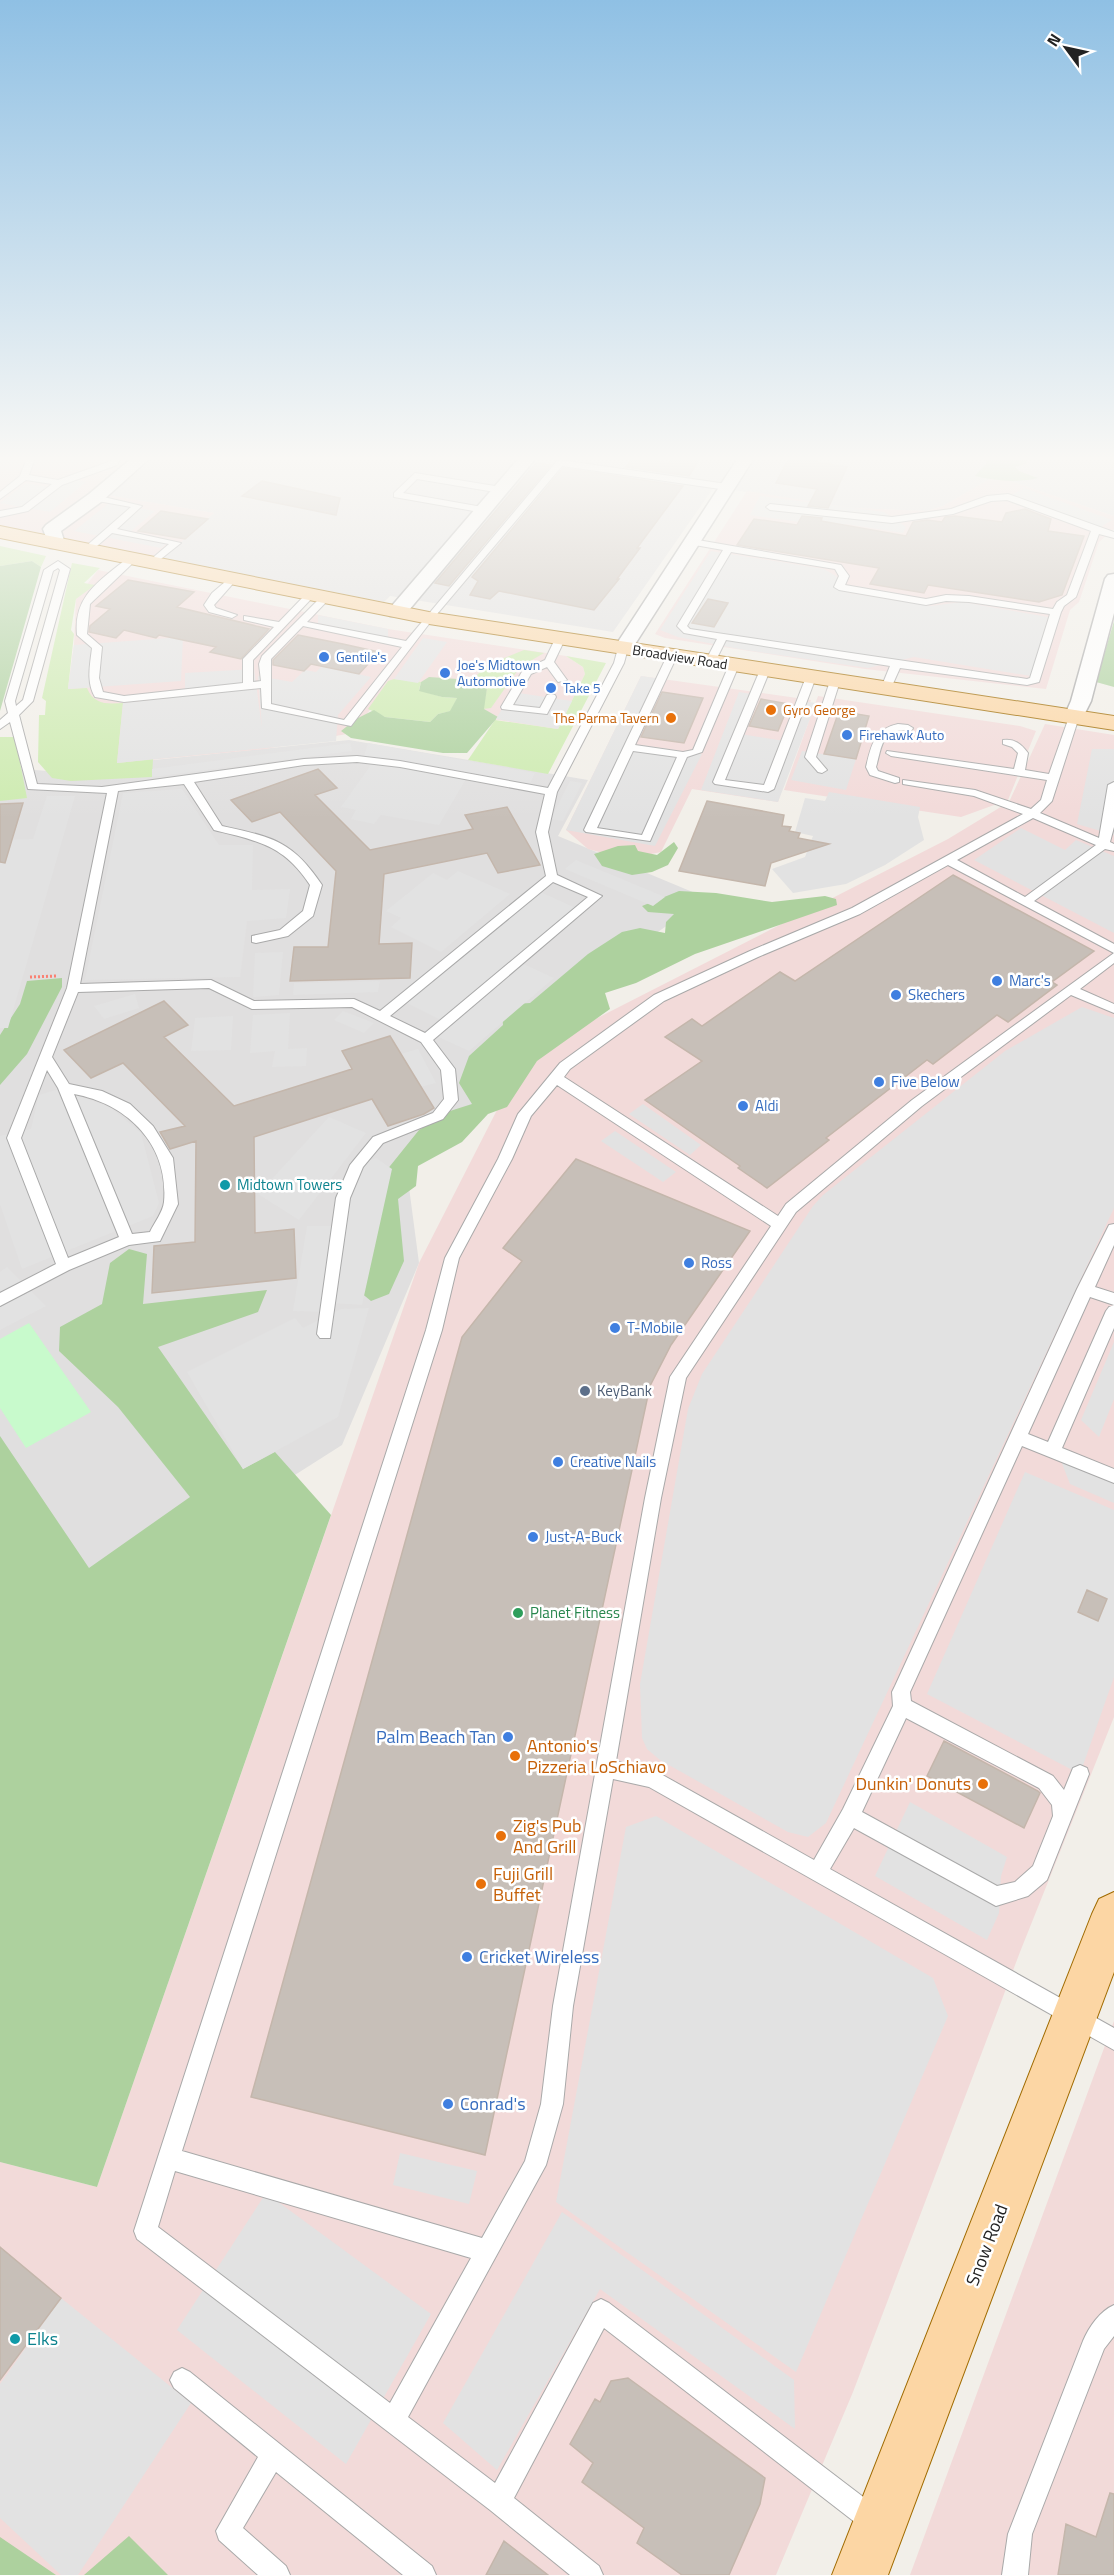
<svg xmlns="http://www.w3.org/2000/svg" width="1114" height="2575" font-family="'Titillium Web',sans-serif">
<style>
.residential{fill:#e0dfdf}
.commercial{fill:#f2dad9}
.grass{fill:#cdebb0}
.forest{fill:#add19e}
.park{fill:#c8facc}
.parking{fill:#e2e2e2}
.building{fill:#c7bfb8;stroke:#c4b6ab;stroke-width:1.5}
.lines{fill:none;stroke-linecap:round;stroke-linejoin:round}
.service-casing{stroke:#a9a9a9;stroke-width:2}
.minor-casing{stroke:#a9a9a9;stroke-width:3}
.primary-casing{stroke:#a06b00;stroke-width:2}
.path{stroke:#fa8072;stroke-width:3;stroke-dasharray:2 2;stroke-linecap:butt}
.service{fill:#fff;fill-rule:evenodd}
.minor{fill:#fff;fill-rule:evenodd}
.primary{fill:#fcd6a4;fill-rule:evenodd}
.shop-dot{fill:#3f7fe0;stroke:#fff;stroke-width:2}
.food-dot{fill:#e8710a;stroke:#fff;stroke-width:2}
.culture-dot{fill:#0f9aa8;stroke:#fff;stroke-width:2}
.service-dot{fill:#5c6f8a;stroke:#fff;stroke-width:2}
.leisure-dot{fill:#2e9e5b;stroke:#fff;stroke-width:2}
.labels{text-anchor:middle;stroke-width:5;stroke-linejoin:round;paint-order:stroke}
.far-shop-label{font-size:14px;fill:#366cbe;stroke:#fff;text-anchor:start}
.far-street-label{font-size:14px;fill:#222;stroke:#fff}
.far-food-label{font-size:14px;fill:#c56008;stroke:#fff;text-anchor:start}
.shop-label{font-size:15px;fill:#366cbe;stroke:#fff;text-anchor:start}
.culture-label{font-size:15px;fill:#0d838f;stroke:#fff;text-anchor:start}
.service-label{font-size:15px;fill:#4e5e75;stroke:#fff;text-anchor:start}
.leisure-label{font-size:15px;fill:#27864d;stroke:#fff;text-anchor:start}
.near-shop-label{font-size:18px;fill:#366cbe;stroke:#fff;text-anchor:start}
.near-food-label{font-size:18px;fill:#c56008;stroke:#fff;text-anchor:start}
.near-street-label{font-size:18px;fill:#222;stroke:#fff}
.near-culture-label{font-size:18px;fill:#0d838f;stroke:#fff;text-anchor:start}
</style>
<rect width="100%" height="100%" fill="#f2efe9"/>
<!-- residential -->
<path class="residential" d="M150 458H1114V516L995 476 943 506 927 511 851 508 714 487 613 632 390 596 384 602 162 559 214 513 106 495Z
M349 740 588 780 558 836 707 898 475 1058 480 1105 405 1157 419 1263 342 1445 69 1619 0 1500V767L47 771Z"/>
<!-- commercial -->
<path class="commercial" d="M0 458H150L107 495 214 513 162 559 0 527Z
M995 476 1114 516V529L1099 542 1079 602 1070 610 1046 689 865 669 665 638 655 634 747 491 851 508 927 511 943 506Z
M98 570 388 629 566 656 583 667 585 674 558 729 479 717 490 695 394 679 352 733 265 749 117 763 102 704 68 689 74 645 76 599Z
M641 676 811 700 778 802 692 789 661 852 626 859 588 849 566 830Z
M818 696 1020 726 1036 731 1008 800 961 817 784 790Z
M1045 724 1114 735V1717L1020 1952 853 2392 776 2575H0V2162L97 2187 419 1263 525 1055 948 839 1009 802Z
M1114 2021V2575H910Z"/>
<!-- grass -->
<path class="grass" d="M0 546 46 556 41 567 32 561 0 566Z
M72 563 100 568 84 583 95 585 76 599 71 630 74 634 68 689 87 688C94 705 107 704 123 703L117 763 153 759 152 777 71 781 52 778 38 762 39 715H45L46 701 42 698Z
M524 650 544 653 520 667 491 708 483 709 487 688 472 680 487 665Z
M566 656 606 663 548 774 468 760 495 720 558 729 585 674 583 667Z
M394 679 421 682 419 690 442 697 457 698 451 711 438 714 430 722 385 717 368 709 388 681Z
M0 737H15L27 798 0 801Z"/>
<!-- forest -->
<path class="forest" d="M986 458H1023L1028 463 1015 467 1019 471 1038 478C1017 483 996 481 975 476L986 464Z
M32 561 41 567 0 711V566Z
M1114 621V687L1096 682Z
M429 677 472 680 487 688 484 709 498 717 467 753H443L351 738 341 731 356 719 374 710 385 717 430 722 438 714 450 711 457 698 442 697 419 691 421 682Z
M674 842 678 848 668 865 652 872 632 875 602 866 594 854 618 846 635 845 638 851 657 855Z
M679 891 716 893 772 902 825 896 836 899 837 905 695 954 636 983 605 993 610 1009 537 1061 507 1107 488 1114 462 1142 418 1166 416 1186 398 1199 404 1261 389 1294 371 1301 349 1283 382 1176 419 1130 450 1111 472 1104 459 1083 469 1056 503 1025 502 1013 515 1004 530 1003 588 954 622 932 640 928 665 933 666 922 674 914 648 912 642 906Z
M62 978V987L27 1054 0 1085V1035L20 1004 27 981Z
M129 1249 147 1254 143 1304 267 1290 258 1312 158 1347 243 1469 275 1452 331 1515 97 2187 0 2162V1436L89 1568 190 1497 118 1407 59 1351 60 1327 102 1304 110 1263Z
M129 2536 168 2575H84Z
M0 2537 56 2575H0Z"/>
<!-- park -->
<path class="park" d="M29 1323 91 1412 26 1448 0 1408V1339Z"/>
<!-- parking -->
<path class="parking" d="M76 480 86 482 50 512 0 503 26 483 47 487Z
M1024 488 1112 520 1096 530 1008 497Z
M760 496 884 512 906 527 903 533 846 524 843 528 750 515Z
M109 503 155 511 129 533 169 541 161 548 74 531Z
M711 551 824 569 836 576 849 593 931 606 962 602 1048 617 1031 676 914 657 868 668 739 649 678 637 660 630Z
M318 615 388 629V638L318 623Z
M183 637 181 681 68 689 74 645Z
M423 638 447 642 418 683 394 679Z
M322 666 371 677 338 715 336 741 117 763 123 703 185 696V673L254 669 262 728 258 676 292 682 305 670 316 672Z
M641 676 661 679 633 744 702 754 655 846 566 830Z
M512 692 572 701 558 729 496 719Z
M739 692 757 695 740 734 785 741 801 701 816 703 778 802 701 790Z
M350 743 352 751 152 777V769Z
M368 743 535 773 528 788 467 777 439 825 381 815 374 824 351 819 356 810 341 807 373 762 363 760Z
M1092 749H1114V835L1077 824Z
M802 751 856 759 846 790 791 780Z
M570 781 582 783 563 821 551 819Z
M182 789 219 845H253L252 890 290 889 286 918 247 921 240 977 85 980 123 793Z
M829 792 920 807 918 817 924 840 885 865 846 884 793 893 772 869 805 857 813 836 795 832 805 798 825 801Z
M47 796H75L8 1028H0V840L33 839Z
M1021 828 1065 850 1076 840 1114 856V933L974 860Z
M576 860 665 897 653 906 565 869Z
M458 871 510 894 441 952 391 927 401 918 386 911 433 873 447 880Z
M536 890 580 910 519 962 554 978 469 1051 432 1034 445 1022 401 1000Z
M283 952 279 995 253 997 255 953Z
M380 981 378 992 293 995 294 983Z
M135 994 139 1008 104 1019 94 1006Z
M1082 1007 1114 1018V1208L826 1823 808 1837 788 1832 660 1760 647 1749 642 1738 640 1684 688 1409 702 1374 813 1206 823 1195 1005 1051Z
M343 1011 374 1023 364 1033 334 1020Z
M290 1013 288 1049 307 1048 306 1066 272 1067 275 1051 250 1053 253 1015Z
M233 1016 231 1050 191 1051 195 1018Z
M418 1049 436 1083 421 1087 401 1054Z
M59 1089 110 1107 141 1133 159 1203 153 1216 22 1269 0 1204V1136L31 1129 39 1095Z
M643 1104 701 1145 690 1155 629 1114Z
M329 1117 366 1133 299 1220 258 1194Z
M615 1131 676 1172 663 1182 601 1141Z
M376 1158 392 1169 362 1305 329 1303 328 1312 293 1311 307 1226H339L357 1165Z
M7 1267 46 1306 0 1330V1272Z
M369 1308 338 1417 243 1469 187 1372 295 1318 303 1328 341 1309Z
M1114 1342V1399L1099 1437 1081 1420Z
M1061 1461 1114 1483V1503L1070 1484Z
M1025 1472 1114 1510V1677L1080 1774 927 1694Z
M910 1802 1007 1857 1001 1876 999 1913 987 1940 875 1876Z
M656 1816 933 1978 948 2016 796 2372 556 2202 626 1827Z
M400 2153 477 2171 469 2204 393 2185Z
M266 2193 431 2314 346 2464 177 2330Z
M562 2212 794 2380 795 2429 600 2289 497 2470 443 2423Z
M61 2298 191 2403 78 2575H61L0 2518V2384Z"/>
<!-- building -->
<path class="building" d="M633 458 669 463 672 458H700L689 476 626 467Z
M789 458H818L816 462 847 467 828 508 808 506 817 489 776 483Z
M536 463 551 465 449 586 435 583Z
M563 468 683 486 637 548H640L617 579H619L594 610 499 591 490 599 470 595 478 581 472 577Z
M262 481 340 498 336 515 242 496Z
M1025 509 1051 519 1048 531 1084 536 1062 595 1039 602 928 585 924 593 870 584 879 568 737 545 754 519 797 525 802 516 822 518 821 521 906 536 913 522 927 520 942 522 945 517 955 516 1002 522 1006 513Z
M161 511 208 519 185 539 138 531Z
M128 580 194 592 177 607 269 629 241 659 210 652 216 647 159 635 156 638 124 630 116 638 89 632 90 626 110 609 96 606Z
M708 599 728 603 714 627 692 623Z
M298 635 343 644 379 652 359 674 311 664 304 671 273 665V660Z
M662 692 703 698 684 743 641 737Z
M761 699 789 704 778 731 749 726Z
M839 711 869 716 856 759 824 754Z
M318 769 337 788 315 795 370 850 473 829 465 815 507 807 540 865 498 873 487 853 384 874 379 944 412 943 410 978 290 981 294 947H328L336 871 280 812 252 822 231 800Z
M707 801 784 815 782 826 791 827 789 831 800 833 798 838 829 844 771 863 765 886 679 871Z
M23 803 5 863 0 862V804Z
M953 875 1094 951 1052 982 1057 985 1008 1022 997 1015 933 1064 927 1060 826 1138 829 1140 767 1188 738 1168 740 1166 645 1100 702 1061 665 1037 692 1019 702 1026 780 972 795 981Z
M164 1001 188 1025 164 1037 234 1106 352 1069 342 1051 390 1036 434 1108 424 1114 388 1126 372 1099 254 1137 255 1233 294 1229 296 1278 152 1293 154 1246 195 1242 196 1141 170 1149 160 1132 185 1126 123 1063 91 1078 64 1050Z
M576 1159 750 1231 671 1345 650 1386 485 2155 251 2097 462 1337 522 1261 503 1248Z
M1087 1590 1107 1599 1098 1621 1078 1612Z
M944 1741 1038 1791 1040 1793 1024 1828 927 1776Z
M0 2247 61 2298 0 2380Z
M628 2378 765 2478 760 2504 729 2575H682L637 2543 644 2528 582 2482 593 2463 570 2444 595 2399 600 2402 611 2381Z
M1110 2493 1114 2494V2575H1058L1066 2524 1096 2537Z
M504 2541 548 2575H486Z"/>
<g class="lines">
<!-- service casing -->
<g class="service-casing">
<path id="service" d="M27 458H35L29 475 58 480 111 461 113 458H121L117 465 62 485 28 511 0 517V511L22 507 52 484 26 480 0 499V492L20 476Z
M560 460 727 484 731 487 727 490 562 466 432 620 351 726 262 708 261 688 124 702 95 697C86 682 90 665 92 648L77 635C73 595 101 580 129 557L137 559 90 604 87 634 102 647 99 678 103 692 124 696 243 683V659L274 627 244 620V616L279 622 307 593H313V597L253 660V682L261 681 259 664 262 656 322 596 330 598 307 622 406 641 557 461ZM303 626 402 647 344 720 271 704V659Z
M415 473 501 487 505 490 501 493 417 479 403 493 488 508V512L485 513 394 497V493Z
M1008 494 1114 532V538L1099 534 1076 597 1064 606 1061 612 1039 682 1027 685 900 668 891 688 886 691 881 688 890 666 726 640 715 662 710 665 705 662 717 639 684 633 677 626 723 550 689 544 687 542 692 539 841 565 849 576 845 585 926 599 946 595 969 596 1053 609 1057 602 1067 595 1091 531 1007 500 991 501 953 514 892 523 770 510 766 507 770 504 892 517 951 509 987 496ZM731 552 835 569 839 576 834 587 839 590 926 605 946 601 969 602 1050 614 1030 678 1027 679 690 629 687 626Z
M95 495 142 506 117 529 181 543 152 566 149 565V561L169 544 112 533 90 552H84V548L131 507 92 500V496Z
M58 561 70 569 33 701 19 715 37 784 102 787 304 759 357 756 400 761 548 788 614 663 618 648 623 645 628 648 624 663 557 792 548 832 557 875 602 896 433 1040 455 1069 458 1100 443 1119 383 1143 363 1167 350 1198 330 1338H320L317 1334 336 1198 350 1165 373 1137 433 1113 444 1099 441 1070 421 1042 352 1007 252 1009 209 988 78 992 52 1057 69 1084 102 1091 130 1104 153 1126 173 1158 178 1204 160 1241 129 1245 69 1270 0 1306V1293L56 1264 7 1138 67 988 107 793 28 789 10 722 0 729V720L8 713 5 701 44 570ZM58 568 60 570 23 700 16 706 15 701 53 571ZM357 762 400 767 545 794 536 832 546 876 380 1011 354 999 254 1001 211 980 80 984 118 791 184 784 214 830C258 841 284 845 310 885L303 911 280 930 252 936V942L256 943 288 936 313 916 322 885C292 840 272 837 222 826L194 782 304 765ZM553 882 588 897 425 1033 390 1016ZM47 1070 58 1088 119 1237 68 1258 21 1138ZM74 1094C128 1104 169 1145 164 1202 163 1212 154 1223 150 1232L132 1234Z
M232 576 237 579 214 605 216 608 237 615 232 618 209 612 204 605 212 593Z
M560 636 565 639 554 662 567 680 558 682 547 667 531 674 513 705 540 708 547 695H555L556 697 547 714 502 709 501 707 523 670 545 660 555 639Z
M672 653 677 656 635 745 683 752 693 750 729 665 738 663 739 665 702 752 687 757 650 841 586 832 584 830 667 656ZM633 751 677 757 642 835 597 828Z
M765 667 770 670 725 780 764 785 806 677 811 674 816 677 774 789 768 792 715 784 713 782 760 670Z
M835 678 840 681 816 757 827 770 822 773 818 772 805 757 830 681Z
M1074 714 1079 717 1052 801 1040 813 1099 838 1108 785 1114 782V827L1110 842 1114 844V851L1105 849 1034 901 1114 944V953L948 865 860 914 758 957 664 1001 570 1069 564 1077 778 1216 786 1204 912 1100 1114 953V963L1080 989 1114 1004V1013L1071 995 922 1106 796 1212 686 1378 661 1498 616 1761 659 1773 814 1860 843 1809 893 1706 892 1692 895 1686 1077 1289 1109 1225 1114 1224V1245L1095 1287 1114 1293V1305L1090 1297 1028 1434 1048 1442 1106 1311 1109 1307 1114 1305V1328L1062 1448 1114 1469V1483L1022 1446 910 1692 911 1701 1053 1776 1064 1790 1073 1768 1080 1765 1087 1768 1089 1774 1047 1880 1028 1896 996 1906 854 1828 830 1869 1114 2028V2050L649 1787 613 1779 573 2006 563 2104 546 2165 408 2417 495 2483 593 2303 601 2299 609 2303 883 2512 886 2521 883 2530 874 2533 865 2530 604 2328 514 2498 599 2566 603 2575H570L490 2510 137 2239 134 2231 426 1330 445 1258 498 1159 518 1114 560 1063 654 995 750 951 852 908 1023 814 974 796 903 784V780L975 790 1031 809 1041 800 1047 780 891 756 886 753 887 751 1014 769 1018 753 1012 747 1003 744V740C1015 738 1022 745 1028 753L1025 770 1049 774 1069 717ZM1033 818 1096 845 1025 897 957 860ZM557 1085 771 1226 670 1377 645 1498 553 2006 541 2104 525 2161 482 2238 182 2151 442 1330 459 1258 512 1159 531 1116ZM906 1718 1039 1788 1052 1805 1053 1816 1033 1866 1015 1882 997 1886 862 1812ZM175 2171 471 2258 390 2403 158 2227Z
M898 724 908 725 913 728 912 730C907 731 902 730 897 731 881 733 880 755 876 767L878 771 899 778V782L895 783 870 775 866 767C871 746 874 729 898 724Z
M1114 2305V2336L1104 2349 1032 2534 1028 2575H1002L1008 2534 1083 2341C1089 2327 1100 2311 1114 2305Z
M182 2368 190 2372 432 2566 436 2575H403L276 2472 243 2528 286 2566 290 2575H258L219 2540 216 2531 258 2457 174 2388 170 2380 174 2372Z"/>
</g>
<!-- minor casing -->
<g class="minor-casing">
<path id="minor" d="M132 458H150L101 502 61 531 65 544 62 548H50L43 529 46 525 89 494Z
M519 458H536L404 616H390L388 612 390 608Z
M738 458H754L630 652H616L614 648Z
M1114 574V613L1091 701 1081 721H1067L1064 717 1071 701 1105 579 1108 575Z"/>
</g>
<!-- primary casing -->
<g class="primary-casing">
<path id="primary" d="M0 526 429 612 1114 716V730L429 624 0 538Z
M1114 1892V1972L888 2575H832L1092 1914 1099 1899Z"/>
</g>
<!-- path -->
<path class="path" d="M30 977 57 976"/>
<!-- service -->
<use href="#service" class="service"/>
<!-- minor -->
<use href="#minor" class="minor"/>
<!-- primary -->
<use href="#primary" class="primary"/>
</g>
<!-- sky -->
<linearGradient id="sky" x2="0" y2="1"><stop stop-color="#8fc0e4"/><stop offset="0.56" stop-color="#f9f8f5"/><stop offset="1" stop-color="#f9f8f5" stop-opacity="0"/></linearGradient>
<rect width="1114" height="819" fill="url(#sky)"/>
<!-- markers -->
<g class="shop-dot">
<circle cx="324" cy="657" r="6"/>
<circle cx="445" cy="673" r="6"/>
<circle cx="551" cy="688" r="6"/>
<circle cx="847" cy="735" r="6"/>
<circle cx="997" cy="981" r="6"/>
<circle cx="896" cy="995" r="6"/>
<circle cx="879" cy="1082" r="6"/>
<circle cx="743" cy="1106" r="6"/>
<circle cx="689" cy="1263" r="6"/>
<circle cx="615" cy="1328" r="6"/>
<circle cx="558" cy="1462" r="6"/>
<circle cx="533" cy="1537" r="6"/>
<circle cx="508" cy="1737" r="6"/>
<circle cx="467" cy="1957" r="6"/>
<circle cx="448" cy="2104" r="6"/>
</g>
<g class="food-dot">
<circle cx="771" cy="710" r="6"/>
<circle cx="671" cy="718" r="6"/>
<circle cx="515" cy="1756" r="6"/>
<circle cx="983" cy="1784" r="6"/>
<circle cx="501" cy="1836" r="6"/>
<circle cx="481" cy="1884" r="6"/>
</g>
<g class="culture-dot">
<circle cx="225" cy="1185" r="6"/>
<circle cx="15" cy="2339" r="6"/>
</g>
<circle class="service-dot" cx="585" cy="1391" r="6"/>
<circle class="leisure-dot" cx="518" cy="1613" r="6"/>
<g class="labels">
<!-- far-shop labels -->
<g class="far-shop-label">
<text x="336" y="662">Gentile's</text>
<text x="457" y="670">Joe's Midtown<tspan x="457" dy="16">Automotive</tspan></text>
<text x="563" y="693">Take 5</text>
<text x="859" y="740">Firehawk Auto</text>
</g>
<!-- far-street labels -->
<g class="far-street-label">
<text transform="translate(680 657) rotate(9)" y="5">Broadview Road</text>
</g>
<!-- far-food labels -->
<g class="far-food-label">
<text x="783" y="715">Gyro George</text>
<text x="659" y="723" text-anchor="end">The Parma Tavern</text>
</g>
<!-- shop labels -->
<g class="shop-label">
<text x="1009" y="986">Marc's</text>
<text x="908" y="1000">Skechers</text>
<text x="891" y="1087">Five Below</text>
<text x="755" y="1111">Aldi</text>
<text x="701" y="1268">Ross</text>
<text x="627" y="1333">T-Mobile</text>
<text x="570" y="1467">Creative Nails</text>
<text x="545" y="1542">Just-A-Buck</text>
</g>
<!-- culture labels -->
<g class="culture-label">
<text x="237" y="1190">Midtown Towers</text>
</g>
<!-- service labels -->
<g class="service-label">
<text x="597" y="1396">KeyBank</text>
</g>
<!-- leisure labels -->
<g class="leisure-label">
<text x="530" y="1618">Planet Fitness</text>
</g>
<!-- near-shop labels -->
<g class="near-shop-label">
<text x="496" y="1743" text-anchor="end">Palm Beach Tan</text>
<text x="479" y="1963">Cricket Wireless</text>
<text x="460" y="2110">Conrad's</text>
</g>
<!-- near-food labels -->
<g class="near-food-label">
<text x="527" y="1752">Antonio's<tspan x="527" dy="21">Pizzeria LoSchiavo</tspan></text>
<text x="971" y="1790" text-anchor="end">Dunkin' Donuts</text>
<text x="513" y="1832">Zig's Pub<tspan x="513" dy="21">And Grill</tspan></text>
<text x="493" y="1880">Fuji Grill<tspan x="493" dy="21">Buffet</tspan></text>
</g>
<!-- near-street labels -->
<g class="near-street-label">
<text transform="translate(987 2245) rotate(-69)" y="6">Snow Road</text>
</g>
<!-- near-culture labels -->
<g class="near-culture-label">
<text x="27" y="2345">Elks</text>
</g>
</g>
<!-- north arrow -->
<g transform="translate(1066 48) rotate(303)" stroke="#ffffff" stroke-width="4.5" paint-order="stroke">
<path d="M0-4.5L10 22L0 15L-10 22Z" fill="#222222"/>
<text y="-9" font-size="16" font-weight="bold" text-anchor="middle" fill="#222222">N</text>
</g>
</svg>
